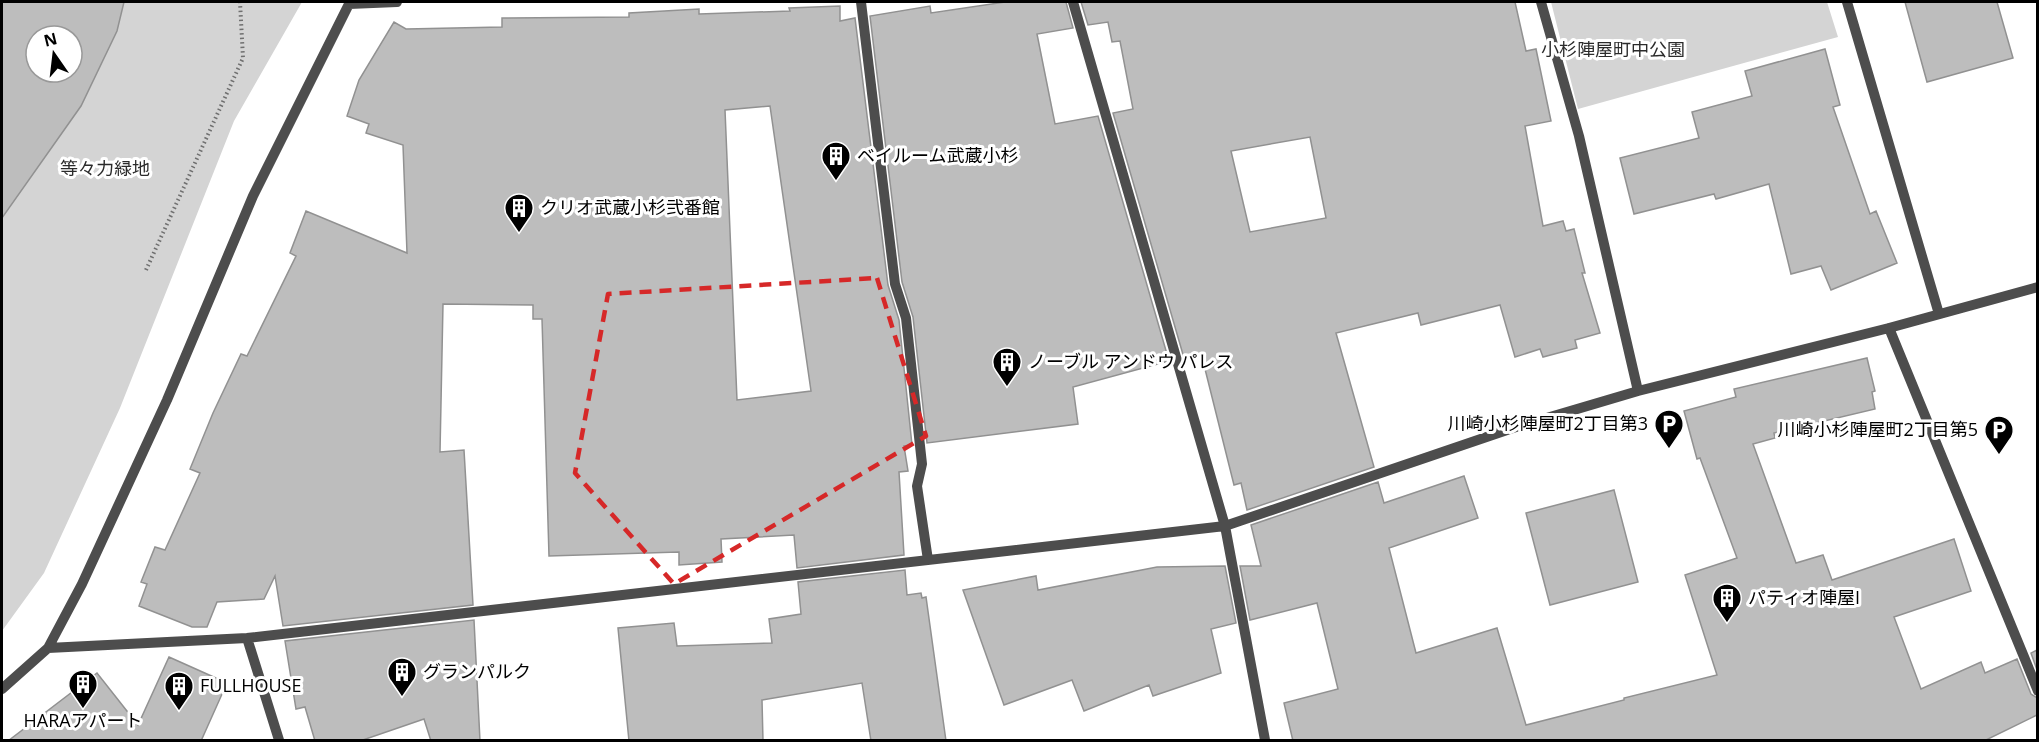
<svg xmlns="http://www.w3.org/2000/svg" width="2039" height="742" font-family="'Open Sans','Noto Sans JP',sans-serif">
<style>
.green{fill:#d4d4d4;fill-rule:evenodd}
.building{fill:#bdbdbd;stroke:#919191;stroke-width:1.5;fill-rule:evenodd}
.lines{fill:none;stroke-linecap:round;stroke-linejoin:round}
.path{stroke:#6f6f6f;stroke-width:4;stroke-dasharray:1.5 3;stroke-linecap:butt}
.minor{stroke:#4d4d4d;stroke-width:10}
.marked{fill:none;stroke:#d62828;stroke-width:4.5;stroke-dasharray:12 8;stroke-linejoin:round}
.labels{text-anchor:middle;stroke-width:6;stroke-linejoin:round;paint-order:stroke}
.park-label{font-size:18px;fill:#2b2b2b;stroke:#fff}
.poi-label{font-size:18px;fill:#000;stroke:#fff;text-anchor:start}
</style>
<rect width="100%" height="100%" fill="#fff"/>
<!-- green -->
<path class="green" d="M2 2H302L234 121 120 408 44 573 2 631ZM36 36H72V72H36Z
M1551 2H1827L1838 37 1578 109Z"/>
<!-- building -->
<path class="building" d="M2 2H124L117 31 81 106 2 218ZM36 36H72V72H36Z
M1005 2H1066L1073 28 1037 34 1055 124 1098 116 1169 361 1073 387 1078 424 927 443 913 317 902 282 870 16 930 6 931 13Z
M1081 2H1515L1526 51 1536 49 1551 121 1525 126 1543 226 1563 221 1566 231 1574 229 1585 273H1582L1600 333 1575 340 1577 348 1543 357 1540 349 1515 357 1500 305 1421 325 1418 313 1336 333 1374 467 1247 510 1241 483 1234 485 1201 353 1184 358 1113 113 1133 109 1120 41 1112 42 1108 22 1088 25ZM1310 137 1326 218 1250 232 1231 151Z
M1905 2H1997L2013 58 1927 82Z
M840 6V21L855 18 888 285 899 320 912 445 904 446 908 471 899 472 904 555 797 568 794 535 721 539 722 562 679 565V552L549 556 542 319H533V305L443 304 440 452 464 450 473 605 283 626 275 576 264 599 217 602 207 627H192L139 606 147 584 141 582 155 547 165 550 200 473 190 469 213 413 241 354 247 356 296 256 290 253 306 211 407 253 403 145 366 133 369 124 347 116 359 80 394 22 406 29 502 27V18L629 17V13L699 9V14L790 11 789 8ZM770 106 811 391 737 400 725 110Z
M1825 49 1840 105 1833 107 1870 214 1876 211 1897 263 1831 290 1821 266 1791 274 1769 184 1716 199 1714 194 1634 214 1620 158 1699 138 1692 112 1752 96 1745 71Z
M1867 358 1875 391 1872 392 1875 409 1774 433 1775 438 1753 444 1796 563 1823 555 1832 580 1954 539 1971 591 1894 617 1921 689 1981 662 1985 673 2017 659 2031 694 2037 698V715L1984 741H1293L1284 703 1338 689 1317 603 1250 620 1240 566H1261L1251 525 1378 482 1384 503 1464 476 1478 518 1389 548 1416 653 1497 628 1526 725 1624 700V698L1717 675 1685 575 1737 558 1700 458 1697 459 1684 411 1736 397 1734 389Z
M1614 490 1638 582 1550 605 1526 513Z
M1225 566 1236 623 1211 629 1221 673 1153 696 1149 685 1084 711 1072 680 1004 705 963 590 1036 576 1038 590 1157 567Z
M905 570 907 595 921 593 922 598 926 597 946 741H871L862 683 762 700 763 741H629L618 628 674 623 677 646 772 643 769 619 801 614 798 582Z
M474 620 480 741H431L424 719 360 741H315L305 707 296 709 285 641Z
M2037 650V670L2031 653Z
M169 657 227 683 201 741H8L97 673 138 725Z"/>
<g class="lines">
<!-- path -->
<path class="path" d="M146 270 243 58 240 2"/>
<!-- minor -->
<path class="minor" d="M861 2 895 284 906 318 922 464 917 486 928 560
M1073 2 1225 526 1265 740
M1541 2 1579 136 1638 391
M1847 2 1939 314
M349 4 397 2
M1889 328 2038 691
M247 638 279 740
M48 648 247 638 1225 526 1513 428 1638 391 1889 328 2038 287
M2 689 48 648 82 584 167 400 253 196 350 2"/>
</g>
<!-- marked area -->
<path class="marked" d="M877 278 926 436 674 584 575 473 608 294Z"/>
<!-- icons -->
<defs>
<g id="building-pin" transform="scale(1.5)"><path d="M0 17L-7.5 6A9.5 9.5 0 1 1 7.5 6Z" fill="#000" stroke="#fff"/><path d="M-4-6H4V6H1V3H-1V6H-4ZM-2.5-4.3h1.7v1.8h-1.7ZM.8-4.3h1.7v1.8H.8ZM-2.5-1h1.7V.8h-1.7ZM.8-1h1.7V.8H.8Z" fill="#fff"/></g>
<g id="parking-pin" transform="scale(1.5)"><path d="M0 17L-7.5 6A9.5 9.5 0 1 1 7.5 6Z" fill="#000" stroke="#fff"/><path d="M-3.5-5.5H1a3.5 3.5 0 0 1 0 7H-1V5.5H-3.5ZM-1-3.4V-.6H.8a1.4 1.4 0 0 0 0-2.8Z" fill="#fff"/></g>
</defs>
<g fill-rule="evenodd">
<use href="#building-pin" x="836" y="156"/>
<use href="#building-pin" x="519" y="208"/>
<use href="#building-pin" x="1007" y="362"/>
<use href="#parking-pin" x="1669" y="424"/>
<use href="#parking-pin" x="1999" y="430"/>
<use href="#building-pin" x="1727" y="598"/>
<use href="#building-pin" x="402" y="672"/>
<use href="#building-pin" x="83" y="684"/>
<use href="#building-pin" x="179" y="686"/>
</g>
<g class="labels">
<!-- park labels -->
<g class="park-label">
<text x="1613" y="56">小杉陣屋町中公園</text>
<text x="105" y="175">等々力緑地</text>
</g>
<!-- poi labels -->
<g class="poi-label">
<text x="857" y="162">ベイルーム武蔵小杉</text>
<text x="540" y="214">クリオ武蔵小杉弐番館</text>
<text x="1028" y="368">ノーブル アンドウ パレス</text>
<text x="1648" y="430" text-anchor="end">川崎小杉陣屋町2丁目第3</text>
<text x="1978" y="436" text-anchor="end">川崎小杉陣屋町2丁目第5</text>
<text x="1748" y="604">パティオ陣屋I</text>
<text x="423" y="678">グランパルク</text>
<text x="200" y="692">FULLHOUSE</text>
<text x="83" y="727" text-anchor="middle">HARAアパート</text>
</g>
</g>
<!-- border -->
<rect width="2039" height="742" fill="none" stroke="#000000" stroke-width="6"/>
<!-- north arrow -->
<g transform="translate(54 54) rotate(346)"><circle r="28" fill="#ffffff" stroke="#999999" stroke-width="1.5"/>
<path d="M0-4.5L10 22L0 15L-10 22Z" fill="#000000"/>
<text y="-9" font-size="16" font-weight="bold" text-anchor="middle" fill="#000000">N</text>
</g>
</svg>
